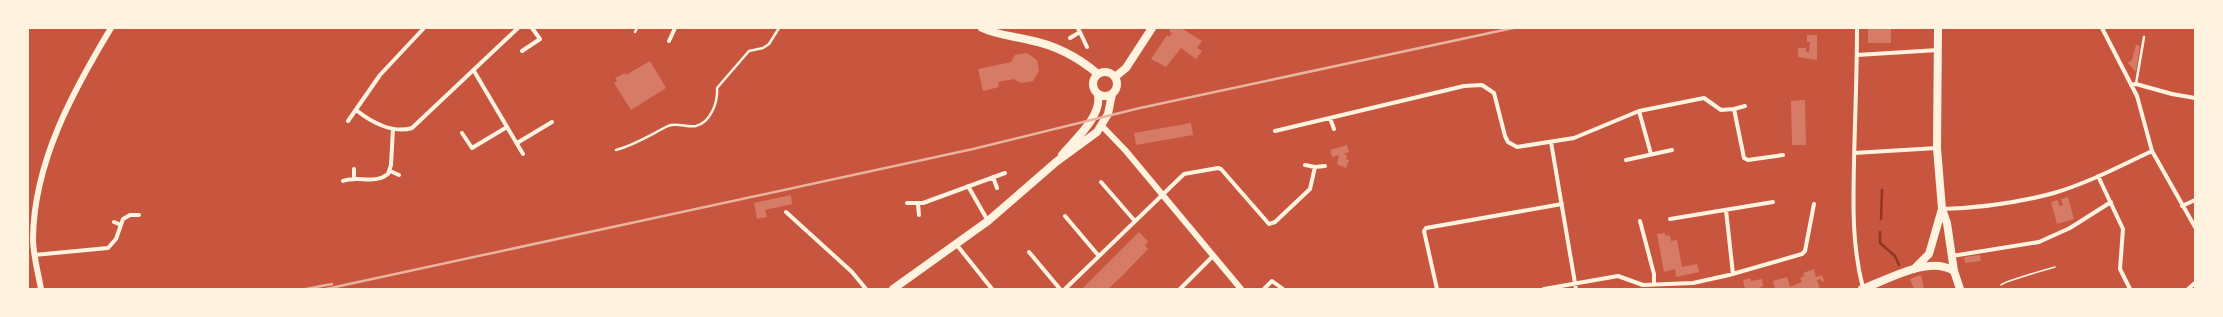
<svg xmlns="http://www.w3.org/2000/svg" width="2223" height="317" font-family="Helvetica,sans-serif">
<style>
.lines{fill:none;stroke-linecap:round;stroke-linejoin:round}
.stream{stroke:#8f3625;stroke-width:2.5}
.building{fill:#d67c66}
.path{stroke:#fff3e0;stroke-width:1.5}
.service{stroke:#fff3e0;stroke-width:2.5}
.minor{stroke:#fff3e0;stroke-width:4}
.tertiary{stroke:#fff3e0;stroke-width:6}
.primary{stroke:#fff3e0;stroke-width:8}
.trunk{stroke:#fff3e0;stroke-width:8}
.rail{stroke:#e9b49f;stroke-width:2.5}
</style>
<rect width="100%" height="100%" fill="#c8553d"/>
<g class="lines">
<!-- stream -->
<path class="stream" d="M1881 219 1882 190
M1880 232V243L1895 256 1899 265"/>
</g>
<!-- building -->
<path class="building" d="M1171 28H1181L1202 41 1197 48 1202 51 1196 59 1181 48 1166 67 1151 59 1167 35 1169 37 1172 33 1169 31Z
M1868 28H1891V43H1868Z
M1807 35H1817V60L1798 57V48H1806V52H1809L1810 42H1807Z
M2136 45 2140 46 2136 72 2128 63 2132 60Z
M1027 53 1037 60 1039 71 1033 81 1021 83 1014 79 998 82 999 87 983 91 978 69 1011 62 1015 55Z
M650 61 666 88 631 110 614 83 617 81 615 78 625 73 626 75Z
M1805 100 1806 145H1792L1791 101Z
M1191 123 1193 135 1136 145 1134 133Z
M1347 145 1349 152 1343 154 1347 155 1346 159 1349 160 1346 168 1337 164 1339 155 1332 157 1330 150Z
M791 195 792 204 765 210 767 217 757 219 754 203Z
M2068 197 2074 219 2057 224 2051 202 2058 200 2059 206 2063 205 2061 199Z
M1139 232 1148 241 1145 246 1148 249 1122 276 1108 289H1082Z
M1665 233 1666 236 1670 235 1671 241 1677 240 1682 267 1697 264 1699 272 1676 277 1675 269 1664 272 1657 234Z
M1980 255 1981 261 1965 263 1964 257Z
M1814 269 1816 277 1822 275 1824 281 1822 282 1821 279 1817 280 1820 289H1775L1773 281 1787 277 1790 287 1802 282 1800 278 1804 276 1803 273Z
M1921 275 1924 289H1914L1910 279Z
M1750 278 1751 281 1762 279 1763 286 1760 287 1761 289H1745L1743 280Z"/>
<g class="lines">
<!-- path -->
<path class="path" d="M2001 285C2003 282 2048 269 2055 267"/>
<!-- service -->
<path class="service" d="M635 32 637 28
M2136 84 2144 37
M616 150C635 145 650 135 668 126 677 122 687 128 696 126 711 122 718 102 717 88L749 51 763 48 769 44 779 28"/>
<!-- minor -->
<path class="minor" d="M1078 28 1087 47
M1857 28C1857 73 1855 117 1854 162 1853 205 1852 246 1863 288
M2102 28 2137 96 2152 151 2195 227
M1070 38 1080 32
M669 41 675 28
M522 51 540 39 532 28
M1857 55 1938 50
M474 71 523 154
M2131 85 2136 84 2172 94 2195 98
M1734 109 1745 106
M356 110C371 122 393 134 412 128L518 28
M1639 111 1651 154
M1330 118 1334 129
M348 121 380 75 424 28
M1275 131 1464 86 1482 85 1494 93 1505 136 1508 142 1517 147 1574 138 1639 111 1704 98 1721 110 1734 109 1744 158 1748 160 1783 155
M462 133 472 148 507 127
M1551 142 1576 289
M517 143 552 122
M1854 153 1937 148
M1626 160 1672 150
M1305 165 1315 167 1325 166
M390 171 399 175
M2098 176 2123 229 2120 269 2130 289
M993 177 997 188
M354 178V169
M343 181C358 175 374 185 388 174L391 165 393 129
M1101 182 1134 220
M968 186 988 221
M907 203H923L1005 173
M918 204 919 215
M2182 206 2195 200
M1942 209C1980 208 2017 203 2054 193 2088 183 2120 166 2152 151
M1726 210 1733 274
M786 212 852 272 866 289
M1065 216 1098 255
M1670 219 1773 202
M1640 221 1654 274V285
M114 222 121 225
M956 244 992 289
M1029 252 1060 289
M34 255 108 248 116 239 123 219 130 215H139
M1952 256 2039 242 2070 228 2111 202
M1065 289 1184 174 1218 168 1221 169 1269 224 1275 222 1310 189 1315 167
M1180 289 1213 256
M1264 289 1272 281 1283 289
M1437 289 1424 231 1426 228 1562 204
M1544 289 1618 276 1643 285 1693 283 1729 275 1802 254 1805 251 1814 204
M2188 289 2195 283"/>
<!-- tertiary -->
<path class="tertiary" d="M1102 126 1126 151 1241 289
M41 289C38 272 33 255 33 238 34 162 73 91 111 28"/>
<!-- primary -->
<path class="primary" d="M982 28C997 35 1013 36 1029 40 1055 45 1078 57 1098 74
M1938 28 1937 148 1942 209 1947 223 1954 271
M1093 84a12 12 0 1 1 24 0a12 12 0 1 1-24 0Z
M1115 77 1126 68 1152 28
M1062 155C1074 140 1102 117 1098 95
M1914 269 1929 254 1942 209
M893 289 988 221 1056 162 1097 132 1108 114 1112 94"/>
<!-- trunk -->
<path class="trunk" d="M1862 289C1888 280 1928 255 1954 271L1960 289"/>
<!-- rail -->
<path class="rail" d="M306 289 332 284
M326 289 973 149 1140 108 1513 28"/>
</g>
<!-- border -->
<rect width="2223" height="317" fill="none" stroke="#fff3e0" stroke-width="58"/>
</svg>
